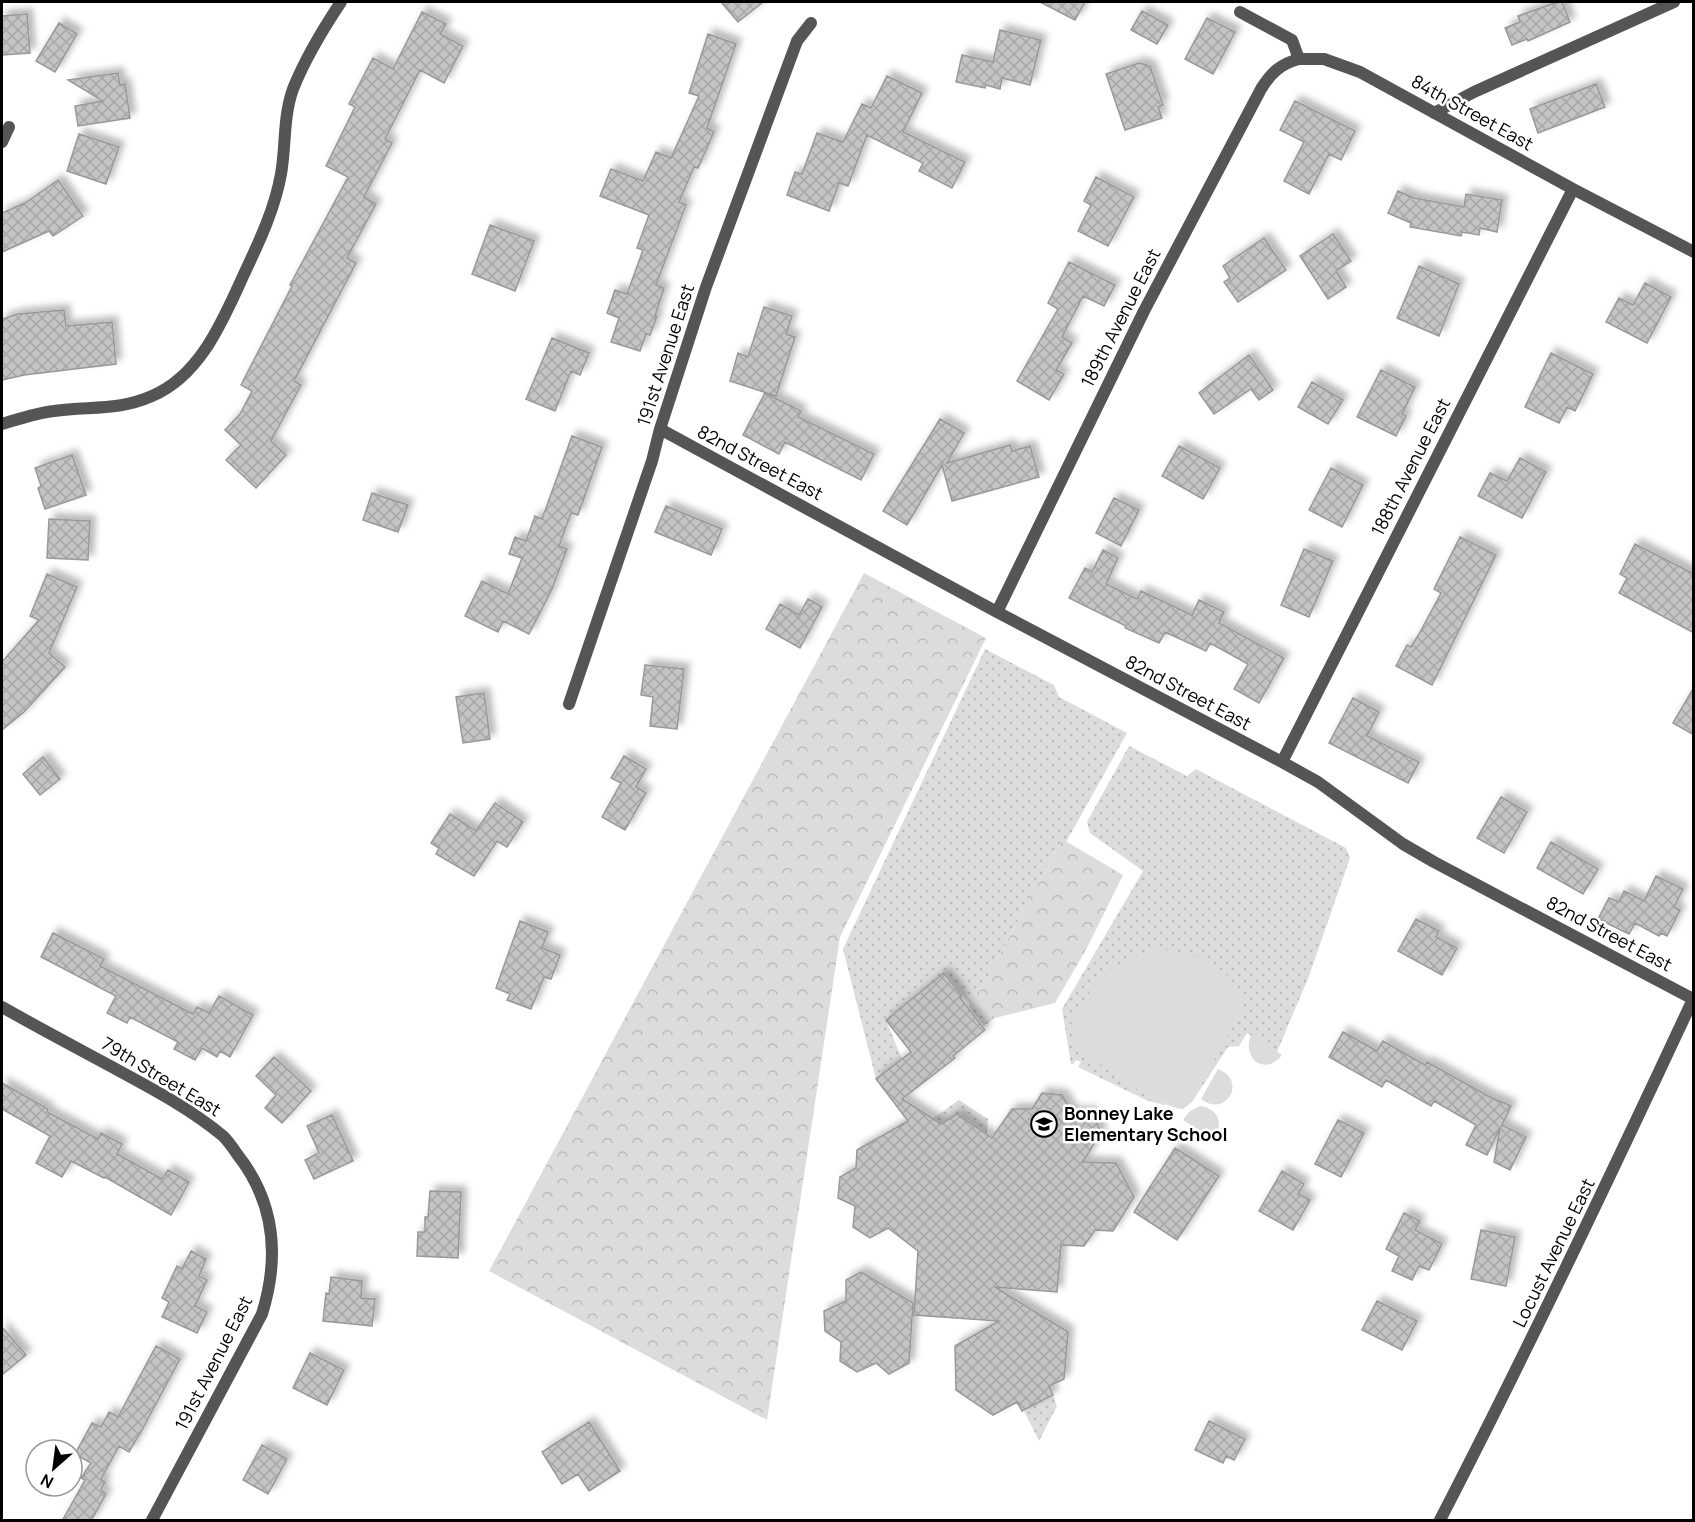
<svg xmlns="http://www.w3.org/2000/svg" width="1695" height="1522" font-family="Manrope,sans-serif">
<style>
.grass{fill:url(#grass-dots)}
.park{fill:url(#park-crowns)}
.pitch{fill:#dcdcdc}
.building{fill:url(#building-cross-hatch);stroke:#999;stroke-width:1.5;filter:url(#shadow)}
.lines{fill:none;stroke-linecap:round;stroke-linejoin:round}
.minor{stroke:#555;stroke-width:12}
.tertiary{stroke:#555;stroke-width:12}
.labels{text-anchor:middle;stroke-width:5;stroke-linejoin:round;paint-order:stroke}
.street-label{font-size:18px;fill:#000;stroke:#fff}
.poi-label{font-size:18px;font-weight:bold;fill:#000;stroke:#fff;text-anchor:start}
</style>
<defs>
<pattern id="grass-dots" width="8" height="8" patternUnits="userSpaceOnUse" patternTransform="scale(1.5)"><rect width="8" height="8" fill="#dcdcdc"/><path d="M2 2h.1M6 6h.1" fill="none" stroke="#bbb" stroke-width="1.8" stroke-linecap="round"/></pattern>
<pattern id="park-crowns" width="20" height="18" patternUnits="userSpaceOnUse" patternTransform="scale(1.5)"><rect width="20" height="18" fill="#dcdcdc"/><path d="M2 6a3 3 0 1 1 6 0M12 15a3 3 0 1 1 6 0" fill="none" stroke="#bbb"/></pattern>
<pattern id="building-cross-hatch" width="8" height="8" patternUnits="userSpaceOnUse" patternTransform="scale(1.5)"><rect width="8" height="8" fill="#c4c4c4"/><path d="M0 0l8 8M0 8l8-8" fill="none" stroke="#a7a7a7"/></pattern>
<filter id="shadow"><feDropShadow dx="5.5" dy="-5.5" stdDeviation="3" flood-color="#0004"/></filter>
</defs>
<rect width="100%" height="100%" fill="#fff"/>
<!-- grass -->
<path class="grass" d="M985 649 1054 685 1059 697 1127 733 1066 842 1062 839 981 990 968 997 995 1018 984 1026 969 1007 970 1004 944 973 919 993 935 1014 911 1000 886 1020 902 1059 876 1079 843 949Z
M1129 746 1187 776 1196 769 1346 848 1350 858 1309 976 1277 1052 1247 1033 1239 1046 1228 1047 1192 1102 1243 1004 1147 1094 1167 1106 1146 1100 1078 1067 1081 1062 1076 1060 1073 1064H1071L1062 1009 1143 871 1090 833 1087 822Z
M959 1100 988 1119 986 1143 957 1115 941 1124 932 1119Z
M1053 1395 1057 1406 1039 1441 1024 1411Z"/>
<!-- park -->
<path class="park" d="M864 573 986 638 840 937 767 1420 489 1271Z
M1062 839 1123 875 1088 946 1055 1003 995 1018 968 997 981 990Z"/>
<!-- pitch -->
<path class="pitch" d="M1154 949 1193 954 1230 977 1244 1004 1192 1102 1183 1109C1155 1107 1098 1062 1073 1045L1071 1019 1092 989 1115 966Z
M1251 1035 1282 1055C1266 1076 1241 1060 1251 1035Z
M1218 1069C1248 1080 1226 1119 1201 1099Z
M1200 1106C1218 1108 1225 1125 1213 1139L1183 1120 1189 1112Z"/>
<!-- building -->
<path class="building" d="M721 2H763L738 22Z
M1040 2H1085L1075 20Z
M1557 2H1562L1570 22 1528 41 1527 39 1512 45 1505 28 1520 22 1518 16Z
M1142 11 1168 25 1157 44 1131 30Z
M422 12 446 24 440 34 463 46 444 83 420 70 385 139 392 143 364 197 376 204 347 258 356 263 294 381 301 385 271 441 286 455 256 488 226 460 241 445 225 430 240 414 252 391 241 385 292 286 290 285 348 177 326 166 355 107 349 104 373 58 393 69Z
M27 14 30 53 2 55V16Z
M1207 18 1235 32 1213 74 1185 59Z
M59 23 77 34 55 72 36 61Z
M1000 30 1041 40 1030 85 1002 78 1000 89 986 85 985 88 956 82 962 55 993 62Z
M708 34 736 44 707 128 714 132 698 168 694 167 679 202 686 205 656 285 664 288 655 316H657L650 335 646 334 640 351 611 342 619 318 607 313 615 290 627 294 643 250 637 248 649 215 600 196 611 169 643 181 656 152 671 158 699 96 689 93Z
M1139 63 1150 66 1163 105 1158 107 1162 118 1125 130 1106 74Z
M118 73 120 85 125 84 130 118 78 126 75 106 103 101 68 80Z
M887 76 922 93 903 132 965 162 952 188 919 171 923 163 867 135 848 186 839 183 829 211 787 195 795 172 802 174 817 133 843 142 862 104 871 108Z
M1596 84 1605 107 1538 133 1530 109Z
M1295 101 1355 131 1341 160 1329 154 1309 194 1284 181 1304 142 1280 130Z
M79 134 119 147 106 184 67 171Z
M1096 177 1134 197 1108 246 1078 231 1091 205 1084 201Z
M58 180 83 216 53 236 49 231 2 252V213L25 203Z
M1398 191 1414 198 1464 207 1466 194 1502 200 1497 232 1480 228 1479 235 1462 232 1461 236 1410 227 1411 223 1388 213Z
M490 225 534 241 515 291 472 274Z
M1333 234 1351 261 1336 271 1346 287 1328 299 1300 256Z
M1264 238 1286 270 1238 302 1224 282 1230 278 1223 266Z
M1069 262 1115 285 1104 306 1083 296 1062 337 1072 343 1056 370 1064 374 1049 400 1017 381 1058 309 1048 303Z
M1419 266 1459 284 1439 336 1397 318Z
M1645 283 1671 297 1647 343 1606 322 1619 298 1633 305Z
M764 307 792 316 786 334 795 337 776 396 730 381 738 353 748 357Z
M64 310 66 326 112 322 116 364 24 375 2 380V319L18 314Z
M552 338 589 353 580 375 571 371 555 411 526 399Z
M1551 353 1593 374 1575 411 1567 407 1559 423 1525 407Z
M1249 355 1273 390 1259 400 1251 389 1214 414 1199 393Z
M1381 370 1415 387 1402 414 1406 416 1396 436 1357 417Z
M1312 382 1343 400 1328 424 1298 407Z
M765 393 801 411 798 417 874 454 861 480 785 442 779 454 743 435Z
M940 419 964 433 947 463 1010 445 1012 451 1030 446 1039 477 952 501 942 465 907 525 883 511Z
M572 436 602 447 578 515 571 513 559 546 567 549 552 589 529 634 503 621 498 632 465 616 482 581 508 594 522 558 509 554 515 537 526 541 535 516 542 519Z
M1179 446 1220 468 1203 499 1162 476Z
M72 455 86 495 45 509 38 488 41 486 35 468Z
M1520 458 1546 472 1522 518 1478 496 1490 473 1507 481Z
M1331 468 1363 485 1342 527 1309 510Z
M372 493 408 505 398 532 363 520Z
M1114 498 1139 510 1121 546 1096 533Z
M666 506 722 529 711 555 655 532Z
M49 519 90 521 88 560 47 558Z
M1460 537 1496 555 1432 685 1396 666 1407 645 1411 647 1419 634 1441 593 1434 589Z
M1635 544 1694 574V633L1619 593 1627 578 1620 574Z
M1304 549 1333 561 1309 617 1281 605Z
M1103 550 1118 558 1106 584 1137 599 1141 591 1192 615 1199 600 1224 612 1219 623 1284 658 1259 703 1234 689 1248 664 1210 643 1206 651 1165 632 1159 643 1125 628 1126 626 1069 598 1085 568 1092 572Z
M47 574 77 587 49 653 65 667 24 712 2 730V662L39 620 30 616Z
M808 599 822 607 800 648 766 629 780 604 799 615Z
M645 665 684 669 677 729 650 726 653 697 641 695Z
M1694 687V735L1673 723Z
M484 693 490 739 463 743 456 697Z
M1353 698 1379 712 1367 736 1419 762 1408 783 1329 743Z
M624 756 646 769 636 787 646 793 625 830 602 817 621 783 611 778Z
M43 757 60 779 40 795 23 774Z
M1501 797 1527 812 1504 853 1477 838Z
M495 803 523 822 507 847 497 841 474 876 436 854 439 848 431 843 450 814 476 831Z
M1551 842 1598 869 1583 894 1537 868Z
M1656 876 1683 889 1674 907 1680 910 1667 936 1661 933 1659 936 1635 923 1629 934 1598 919 1609 898 1619 902 1624 891 1644 901Z
M1416 919 1439 931 1436 937 1457 948 1442 975 1398 951Z
M520 921 548 932 542 948 560 955 551 979 544 977 531 1009 507 1000 510 994 496 988Z
M53 933 104 959 100 966 193 1014 197 1007 209 1013 219 996 253 1015 230 1057 220 1051 217 1057 202 1048 195 1060 174 1049 178 1042 130 1017 127 1023 107 1013 116 996 41 957Z
M944 973 962 996 960 998 985 1030 953 1056 955 1058 902 1099 941 1124 957 1114 992 1138 1012 1109H1032L1042 1093 1062 1095 1072 1112H1091L1101 1132 1083 1162 1116 1163 1134 1197 1113 1231 1095 1230 1084 1246 1061 1245 1057 1292 995 1287 1068 1332 1064 1379 1049 1386 1053 1395 1022 1411 1017 1402 993 1415 956 1390 955 1346 999 1321 914 1315 918 1251 888 1228 870 1238 853 1227 855 1206 838 1198 840 1177 856 1168 857 1150 908 1121 876 1079 911 1052 886 1020Z
M1343 1032 1377 1051 1383 1041 1425 1065 1427 1062 1490 1097 1511 1106 1502 1125 1526 1137 1510 1170 1494 1162 1500 1128 1487 1155 1466 1145 1476 1125 1434 1101 1431 1106 1386 1080 1382 1087 1329 1057Z
M274 1057 311 1091 282 1123 265 1108 276 1095 256 1076Z
M2 1083 48 1109 47 1112 98 1139 101 1133 122 1144 117 1154 162 1179 168 1170 189 1182 171 1215 105 1177 104 1178 71 1161 62 1177 36 1163 50 1136 2 1109Z
M332 1115 353 1161 314 1179 305 1160 319 1153 307 1126Z
M1338 1120 1364 1133 1341 1177 1315 1164Z
M1175 1148 1219 1176 1177 1240 1134 1212Z
M1282 1171 1304 1184 1298 1194 1310 1200 1293 1230 1259 1211Z
M430 1191 461 1192 458 1258 417 1256 418 1232H425V1217H428Z
M1404 1213 1420 1221 1415 1230 1442 1244 1429 1270 1419 1266 1412 1280 1392 1271 1399 1256 1386 1249Z
M1481 1230 1515 1237 1506 1286 1471 1279Z
M191 1251 206 1259 199 1276 207 1280 195 1306 207 1312 197 1333 162 1317 169 1302 162 1298 177 1266 182 1269Z
M861 1272 913 1303 909 1363 889 1374 876 1363 857 1372 840 1361 841 1342 825 1331 824 1311 846 1301V1280Z
M331 1277 362 1281 361 1298 375 1299 372 1326 323 1321 326 1293 329 1294Z
M1377 1301 1417 1321 1402 1350 1362 1330Z
M2 1327 26 1355 2 1375Z
M156 1346 180 1359 142 1430 129 1452 119 1446 101 1479 105 1482 101 1490 106 1494 91 1521H62L85 1480 81 1478 91 1463 75 1454 92 1423 101 1427 109 1412 118 1417Z
M310 1353 344 1370 327 1405 293 1388Z
M1209 1421 1245 1439 1234 1460 1226 1456 1223 1463 1195 1450Z
M589 1422 620 1471 589 1491 578 1474 562 1484 542 1452Z
M262 1445 287 1459 268 1494 243 1480Z"/>
<g class="lines">
<!-- minor -->
<path class="minor" d="M1240 12 1292 40 1299 59H1324L1360 72 1573 189 1694 252
M1434 113 1474 92 1674 2
M2 142 9 127
M2 424C19 419 36 413 54 411 90 406 118 411 152 396 202 375 224 317 245 272 260 240 275 208 281 174 286 146 283 117 293 89 305 59 323 29 341 2
M660 429 997 612 1282 762 1318 782 1403 844 1434 862 1693 999
M997 612 1144 311 1261 89C1271 73 1280 64 1299 59
M569 704 652 461 660 429 706 287 797 41 811 23
M1282 762 1573 189
M2 1007C39 1028 77 1048 114 1068 151 1088 191 1109 223 1136 228 1141 233 1148 237 1154 275 1202 280 1256 262 1314L152 1520"/>
<!-- tertiary -->
<path class="tertiary" d="M1440 1520C1529 1348 1612 1173 1694 997"/>
</g>
<!-- icons -->
<defs>
<g id="school-ring" transform="scale(1.35)"><circle r="9.5" fill="#fff" stroke="#000" stroke-width="1.5"/><path d="M0-5L7-2L0 1L-7-2ZM-4 1L0 2.5L4 1V4Q0 6-4 4Z" fill="#000"/></g>
</defs>
<g fill-rule="evenodd">
<use href="#school-ring" x="1044" y="1124"/>
</g>
<g class="labels">
<!-- street labels -->
<g class="street-label">
<text transform="translate(1472 113) rotate(29)" y="6">84th Street East</text>
<text transform="translate(1121 318) rotate(-63)" y="6">189th Avenue East</text>
<text transform="translate(666 355) rotate(-72)" y="6">191st Avenue East</text>
<text transform="translate(760 463) rotate(28)" y="6">82nd Street East</text>
<text transform="translate(1411 467) rotate(-63)" y="6">188th Avenue East</text>
<text transform="translate(1188 693) rotate(28)" y="6">82nd Street East</text>
<text transform="translate(1609 934) rotate(28)" y="6">82nd Street East</text>
<text transform="translate(161 1077) rotate(31)" y="6">79th Street East</text>
<text transform="translate(1554 1253) rotate(-64)" y="6">Locust Avenue East</text>
<text transform="translate(214 1363) rotate(-63)" y="6">191st Avenue East</text>
</g>
<!-- poi labels -->
<g class="poi-label">
<text x="1064" y="1120">Bonney Lake<tspan x="1064" dy="21">Elementary School</tspan></text>
</g>
</g>
<!-- border -->
<rect width="1695" height="1522" fill="none" stroke="#000000" stroke-width="6"/>
<!-- north arrow -->
<g transform="translate(54 1468) rotate(208)"><circle r="28" fill="#ffffff" stroke="#999999" stroke-width="1.5"/>
<path d="M0-4.5L10 22L0 15L-10 22Z" fill="#000000"/>
<text y="-9" font-size="16" font-weight="bold" text-anchor="middle" fill="#000000">N</text>
</g>
</svg>
